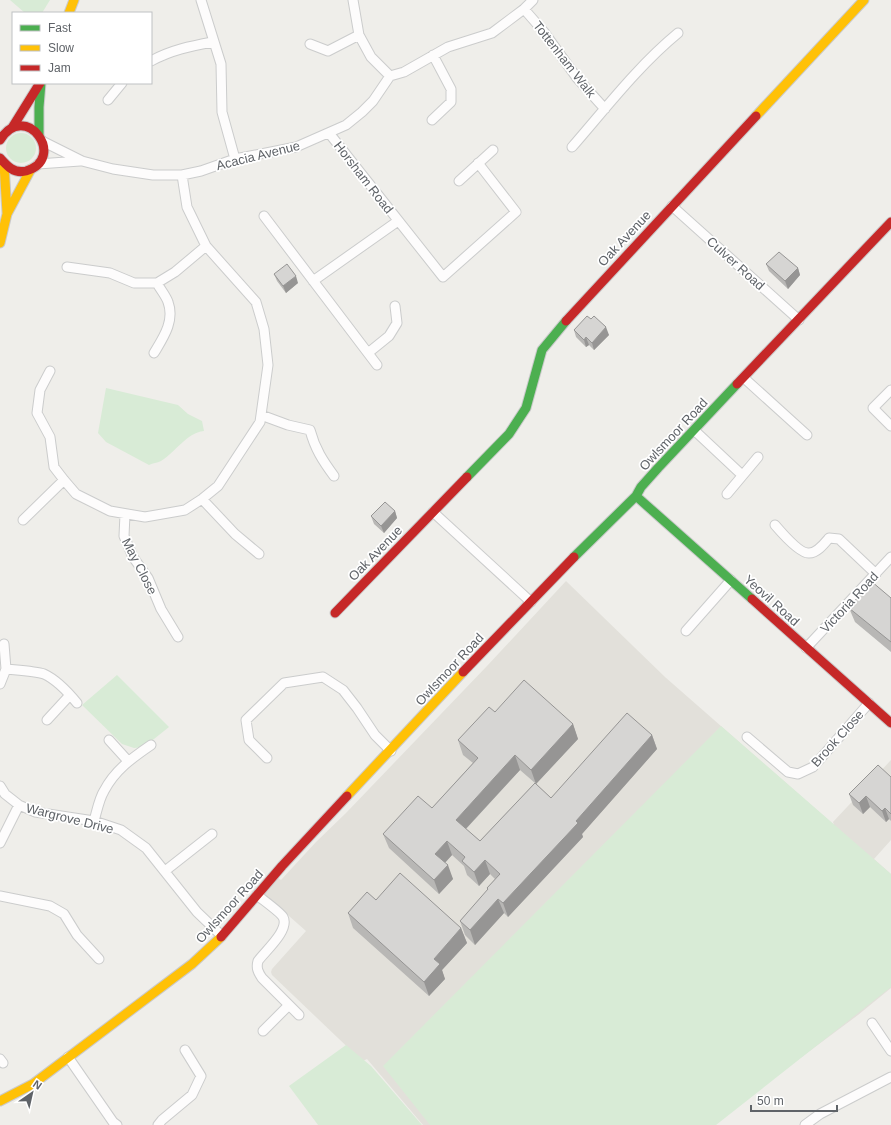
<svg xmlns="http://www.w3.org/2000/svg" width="891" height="1125" font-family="Helvetica,sans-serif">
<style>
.education{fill:#e2e0da}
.green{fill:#d8ebd6}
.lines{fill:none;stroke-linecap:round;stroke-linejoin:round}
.street-casing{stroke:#cbcccc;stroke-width:11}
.fast-casing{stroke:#cacacb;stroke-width:11}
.slow-casing{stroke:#cacacb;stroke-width:11}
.jam-casing{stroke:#cacacb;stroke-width:11}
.street{stroke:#fdfcfc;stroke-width:9}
.fast{stroke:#4caf50;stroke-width:9}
.slow{stroke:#ffc107;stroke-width:9}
.jam{stroke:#c62828;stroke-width:9}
.wall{fill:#b8b7b5;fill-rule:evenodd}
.shaded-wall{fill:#969594}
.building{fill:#d6d5d3;stroke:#969594}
.labels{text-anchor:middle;stroke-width:3.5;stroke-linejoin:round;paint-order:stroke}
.street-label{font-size:13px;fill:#5f6368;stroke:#fff}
</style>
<rect width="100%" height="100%" fill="#efeeea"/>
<!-- education -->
<path class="education" d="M566 581 665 677 834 825 833 822 891 760V840L874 859 891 874V988L858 1015 729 1111 713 1125H423L367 1059 363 1061 360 1059 272 975 271 972 272 969 306 931 264 894 278 878 281 880 316 842 346 813 487 666Z"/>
<!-- green -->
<path class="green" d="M10 0H50L42 13H25Z
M6 148a15 15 0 1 1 30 0a15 15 0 1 1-30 0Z
M106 388 178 405 188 414 202 421 204 431C186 433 176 452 161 461 157 463 153 463 149 465L106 442 98 433Z
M117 675 169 727 144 747 134 748 122 744 82 705Z
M721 726 891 874V987L716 1125H430L383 1066Z
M346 1045 371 1066 422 1125H318L289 1086Z"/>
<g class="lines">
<!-- street casing -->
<g class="street-casing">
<path id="street" d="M201 0 221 64 222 112 235 159
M353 0 359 35 371 57 390 76
M524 9 544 32 577 78 605 109
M310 44 328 51 359 35
M151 61C171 50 191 46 213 42
M108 100 122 83
M432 120 451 102V89L433 55
M329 133 443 277 516 212 478 163
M42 141 82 161 113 169 153 175H182L201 171 235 159 296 147 346 125 362 112 373 101 390 76 404 72 448 47 492 33 524 9 533 0
M572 147C606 108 638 66 678 33
M38 164 80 161
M459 181 493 150
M672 206 799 320
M264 216 377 365
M67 267 110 273 134 283H157L175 272 206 246
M313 281 398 221
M154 353C163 338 175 321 168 302 166 296 160 289 157 283
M368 353 389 336 397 323 395 306
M50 371 40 390 37 413 50 437 54 467 64 480 76 494 110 511 145 517 185 510 202 499 218 486 260 422 268 365 264 329 256 302 206 246 187 207 182 175
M744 378 807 435
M891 390 873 408 891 426
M261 415 288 425 310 430C315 449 323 461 334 476
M694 430 742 475
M727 494 758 457
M202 499 235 534 259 554
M433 512 531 602
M125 514 124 536 133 557 148 578 161 609 178 637
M23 520 64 480
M775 525C781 532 800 554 809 553 817 553 824 544 829 538L839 539 876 574
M686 631 731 580
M806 648 891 557
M6 669C15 670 35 671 44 674 57 680 68 692 77 703
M0 684 6 669 4 644
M47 720 70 695
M747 737 788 772 798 774 813 767 869 703
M109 740 128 761
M267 758 249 740 246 720 284 683 323 677 343 690 357 708 375 735 391 751
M0 786 5 794 19 805 35 812 94 821 121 830 146 848 197 912 222 936
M94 821C97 811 99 799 104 791 115 770 132 758 151 745
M0 843 19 805
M165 871 212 834
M257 895C263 900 280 912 283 917 290 930 265 951 258 961 256 968 258 972 262 978L299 1015
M0 896 50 906 64 914 77 935 99 959
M872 1023 891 1051
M263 1031 289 1005
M68 1057 113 1122 117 1125
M0 1059 3 1063
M158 1125 162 1120 192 1095 201 1076 185 1050
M805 1125 820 1114 891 1077"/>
</g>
<!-- fast casing -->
<g class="fast-casing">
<path id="fast" d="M39 135V107L41 83
M467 477 509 434 526 408 542 350 566 321
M636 496 752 599
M574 557 636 496 641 487 658 468 737 384"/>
</g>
<!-- slow casing -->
<g class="slow-casing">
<path id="slow" d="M69 13 74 0
M756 116 864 0
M4 164 7 213
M0 243 7 214 31 169
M347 796 463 672
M0 1101 33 1084 192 964 221 937"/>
</g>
<!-- jam casing -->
<g class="jam-casing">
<path id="jam" d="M12 128 40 83
M0 140C26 99 68 159 26 171 14 174 7 166 0 158
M566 321 756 116
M737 384 891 222
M752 599 891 723
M335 613 467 477
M463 672 574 557
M221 937 282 866 347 796"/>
</g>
<!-- street -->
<use href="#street" class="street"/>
<!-- fast -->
<use href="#fast" class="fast"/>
<!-- slow -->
<use href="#slow" class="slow"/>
<!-- jam -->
<use href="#jam" class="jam"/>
</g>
<!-- wall -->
<path class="wall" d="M766 264 798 268 800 275 788 289 769 271Z
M274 274 298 283 286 293 277 281Z
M591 319 609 335 594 350 589 345 586 347 576 337 574 330Z
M395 511 397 518 384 533 374 524 371 516Z
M891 598V652L855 622 849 608Z
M495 712 573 724 578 739 536 784 551 798 652 735 657 749 582 834 583 837 508 917 504 913 475 945 465 935 460 921 488 890 487 888 495 879 490 874 479 886 467 875 464 866 452 855 445 863 453 879 439 894 389 848 383 834 432 808 473 763 463 755 458 740ZM520 770 535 783 480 841 466 829Z
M891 777V821L889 819 886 822 870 807 863 814 853 805 849 794Z
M376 900 461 928 467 943 442 970 445 979 429 996 353 928 348 913Z"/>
<!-- shaded-wall -->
<path class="shaded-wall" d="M798 268 800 275 788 289 785 281Z
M296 276 298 283 286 293 283 286Z
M606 327 609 335 594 350 592 343Z
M586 337 589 345 586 347 584 340Z
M395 511 397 518 384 533 381 526Z
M573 724 578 739 536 784 531 770Z
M652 735 657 749 582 834 583 837 508 917 503 903Z
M515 755 520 770 461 834 456 820Z
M866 796 870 807 863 814 859 803Z
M885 808 889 819 886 822 882 811Z
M447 841 452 855 440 868 435 854Z
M485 860 490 874 479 886 474 872Z
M448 865 453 879 439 894 434 880Z
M498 899 504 913 475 945 470 930Z
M461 928 467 943 442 970 445 979 429 996 424 982 434 959Z"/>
<!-- building -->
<path class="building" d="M779 252 798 268 785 281 766 264Z
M287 264 296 276 283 286 274 274Z
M587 316 591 319 594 316 606 327 592 343 586 337 584 340 574 330Z
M385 502 395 511 381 526 371 516Z
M871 581 891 598V642L849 608Z
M524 680 573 724 531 770 515 755 456 820 480 841 535 783 551 798 627 713 652 735 576 821 578 823 503 903 498 899 470 930 460 921 488 889 487 888 500 874 485 860 474 872 462 861 465 857 447 841 435 854 448 865 434 880 383 834 418 796 432 808 478 758 458 740 489 707 495 712Z
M878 765 891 777V814L885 808 882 811 866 796 859 803 849 794Z
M400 873 461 928 434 959 440 964 424 982 348 913 367 892 376 900Z"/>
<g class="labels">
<!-- street labels -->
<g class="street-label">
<text transform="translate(565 59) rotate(52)" y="5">Tottenham Walk</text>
<text transform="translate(258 155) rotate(-14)" y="5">Acacia Avenue</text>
<text transform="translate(364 177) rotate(52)" y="5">Horsham Road</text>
<text transform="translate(624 238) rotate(-47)" y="5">Oak Avenue</text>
<text transform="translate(736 263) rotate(42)" y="5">Culver Road</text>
<text transform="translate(673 434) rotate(-47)" y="5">Owlsmoor Road</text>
<text transform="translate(375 553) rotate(-46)" y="5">Oak Avenue</text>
<text transform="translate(140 566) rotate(63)" y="5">May Close</text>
<text transform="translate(772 600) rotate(42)" y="5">Yeovil Road</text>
<text transform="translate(849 602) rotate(-47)" y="5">Victoria Road</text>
<text transform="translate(449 669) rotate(-47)" y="5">Owlsmoor Road</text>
<text transform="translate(837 738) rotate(-48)" y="5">Brook Close</text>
<text transform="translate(70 818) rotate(14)" y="5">Wargrove Drive</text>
<text transform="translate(229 906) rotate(-48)" y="5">Owlsmoor Road</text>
</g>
</g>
<!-- legend -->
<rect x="12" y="12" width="140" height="72" fill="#ffffff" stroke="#bfc1c3"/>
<rect x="20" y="25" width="20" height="6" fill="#4caf50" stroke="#bfc1c3"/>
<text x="48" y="32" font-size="12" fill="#5f6368">Fast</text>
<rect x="20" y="45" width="20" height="6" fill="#ffc107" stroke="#bfc1c3"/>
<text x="48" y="52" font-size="12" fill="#5f6368">Slow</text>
<rect x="20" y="65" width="20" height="6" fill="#c62828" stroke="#bfc1c3"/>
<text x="48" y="72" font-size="12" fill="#5f6368">Jam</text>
<!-- north arrow -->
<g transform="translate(32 1093) rotate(34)" stroke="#ffffff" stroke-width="3" paint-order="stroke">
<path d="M0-3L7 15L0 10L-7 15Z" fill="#5f6368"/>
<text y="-6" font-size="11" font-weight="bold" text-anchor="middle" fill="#5f6368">N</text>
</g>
<!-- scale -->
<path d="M751 1105v6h86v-6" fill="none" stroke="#5f6368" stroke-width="2"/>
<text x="757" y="1105" font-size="12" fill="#5f6368" stroke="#ffffff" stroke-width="3" paint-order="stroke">50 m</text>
</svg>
